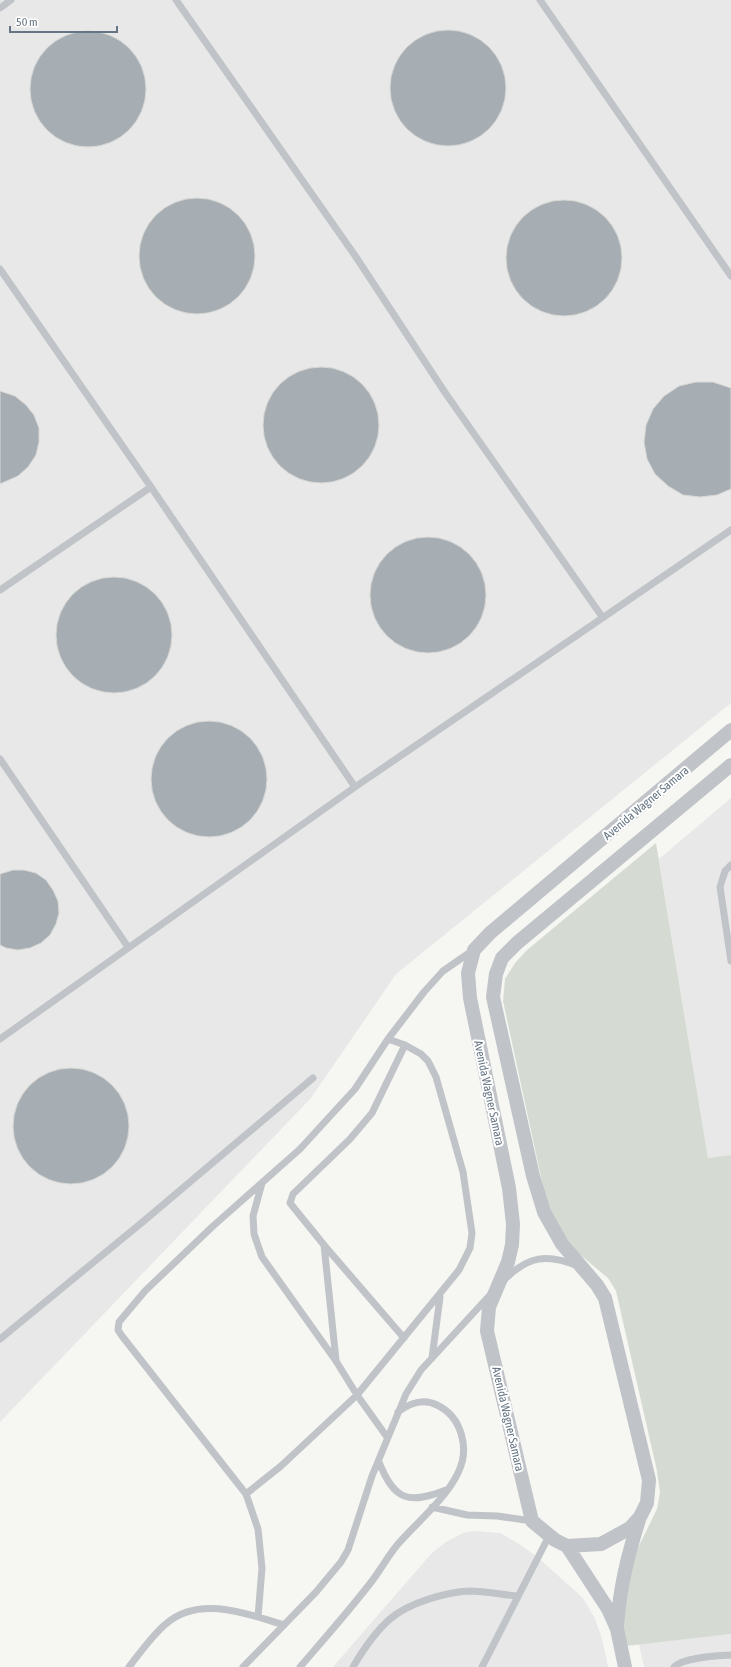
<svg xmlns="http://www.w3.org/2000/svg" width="731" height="1667" font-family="'Asap Condensed',sans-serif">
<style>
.built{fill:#e7e8e7}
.green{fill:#d5dbd3}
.building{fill:#a6aeb4;stroke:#d8d8d6}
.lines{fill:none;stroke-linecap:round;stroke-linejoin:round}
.lane{stroke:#c0c3c7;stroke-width:7}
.street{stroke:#c0c3c7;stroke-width:14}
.labels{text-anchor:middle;stroke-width:4;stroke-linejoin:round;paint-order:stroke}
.street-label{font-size:12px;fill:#667583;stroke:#fff}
</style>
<rect width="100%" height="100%" fill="#f6f6f3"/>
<!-- built -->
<path class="built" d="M0 0H731V703L396 974 311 1098 0 1422Z
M731 798V1155L708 1158 659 859Z
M474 1531 500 1533 519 1544 536 1556 583 1598 594 1617 601 1635 608 1667H333L431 1554 446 1542 463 1533Z
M731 1634V1667H644L639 1644Z"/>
<!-- green -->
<path class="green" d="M656 843 708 1158 731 1155V1634L626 1646 621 1618 634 1556 657 1509 660 1493 657 1471 616 1291 608 1278 572 1248 549 1214 503 1001 505 979 515 963 527 950Z"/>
<!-- building -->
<path class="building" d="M390 88a58 58 0 1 1 116 0a58 58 0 1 1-116 0Z
M30 89a58 58 0 1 1 116 0a58 58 0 1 1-116 0Z
M139 256a58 58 0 1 1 116 0a58 58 0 1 1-116 0Z
M506 258a58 58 0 1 1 116 0a58 58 0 1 1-116 0Z
M263 425a58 58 0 1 1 116 0a58 58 0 1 1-116 0Z
M696 382H713L731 388V489L717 495 700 497 683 495 668 486 655 474 647 459 644 442 646 425 653 409 664 396 679 386Z
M0 391 15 396 26 405 34 415 39 428V442L36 455 28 467 18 476 0 484Z
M370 595a58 58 0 1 1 116 0a58 58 0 1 1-116 0Z
M56 635a58 58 0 1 1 116 0a58 58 0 1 1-116 0Z
M151 779a58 58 0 1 1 116 0a58 58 0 1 1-116 0Z
M13 870H24L36 873 46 880 53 890 58 901 59 913 56 924 50 935 41 943 30 948 18 950 6 948 0 945V874Z
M13 1126a58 58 0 1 1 116 0a58 58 0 1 1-116 0Z"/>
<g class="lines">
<!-- lane -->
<path class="lane" d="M176 0 356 257 444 391 603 618
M540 0 731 276
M0 8 11 0
M0 269 151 487 355 787
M0 590 151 487
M0 759 128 947
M731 865 725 871 720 887 731 961
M0 1039 355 787 731 530
M262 1183 253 1216 254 1234 262 1257 336 1361 357 1395 459 1270 470 1248 472 1233 463 1172 436 1077 428 1061 421 1054 405 1045 388 1039
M324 1245 336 1360
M504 1280C528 1256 547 1253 578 1266
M404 1338 324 1245 290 1203 293 1194 350 1139 372 1113 405 1045
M0 1339 145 1220 313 1078
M432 1358 440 1297
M379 1462C394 1500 408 1505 446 1490
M246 1494 281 1466 357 1395 387 1437
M432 1507 467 1515 497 1516 532 1521
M258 1617 262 1568 258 1529 246 1494 122 1336 118 1330 119 1322 145 1291 212 1227 300 1149 355 1089 388 1039 424 992 443 971 472 951
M129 1667C139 1654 154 1633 167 1623 200 1595 248 1614 284 1625
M243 1667 316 1592 341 1562 348 1550 372 1476 406 1394 421 1370 490 1295
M300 1667C324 1639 349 1611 372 1581 381 1569 388 1556 398 1544 418 1521 445 1500 458 1473 470 1449 462 1417 437 1405 423 1398 410 1403 398 1412
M353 1667C363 1650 375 1632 390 1619 408 1603 446 1592 470 1591 486 1591 503 1595 518 1596
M482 1667 549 1536
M674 1667C684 1657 717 1656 731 1655"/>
<!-- street -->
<path class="street" d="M731 730 490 933 474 950 468 973 470 998 509 1188 513 1224 512 1245 508 1262 489 1307 487 1331 532 1521 555 1540 567 1546 601 1544 630 1528 640 1517 647 1503 649 1480 605 1298 597 1285 562 1244 544 1212 533 1176 493 997 496 974 502 958 517 943 731 765
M567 1546 608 1609 617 1629 625 1667
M617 1626C620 1587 627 1558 639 1520"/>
</g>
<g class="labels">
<!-- street labels -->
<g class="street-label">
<text transform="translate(646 803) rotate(-40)" y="4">Avenida Wagner Samara</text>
<text transform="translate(489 1093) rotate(78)" y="4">Avenida Wagner Samara</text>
<text transform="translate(508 1419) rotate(77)" y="4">Avenida Wagner Samara</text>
</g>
</g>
<!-- scale -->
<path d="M10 26v6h107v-6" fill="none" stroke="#667583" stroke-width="2"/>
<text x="16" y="26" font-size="12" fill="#667583" stroke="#ffffff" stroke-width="3" paint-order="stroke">50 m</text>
</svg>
